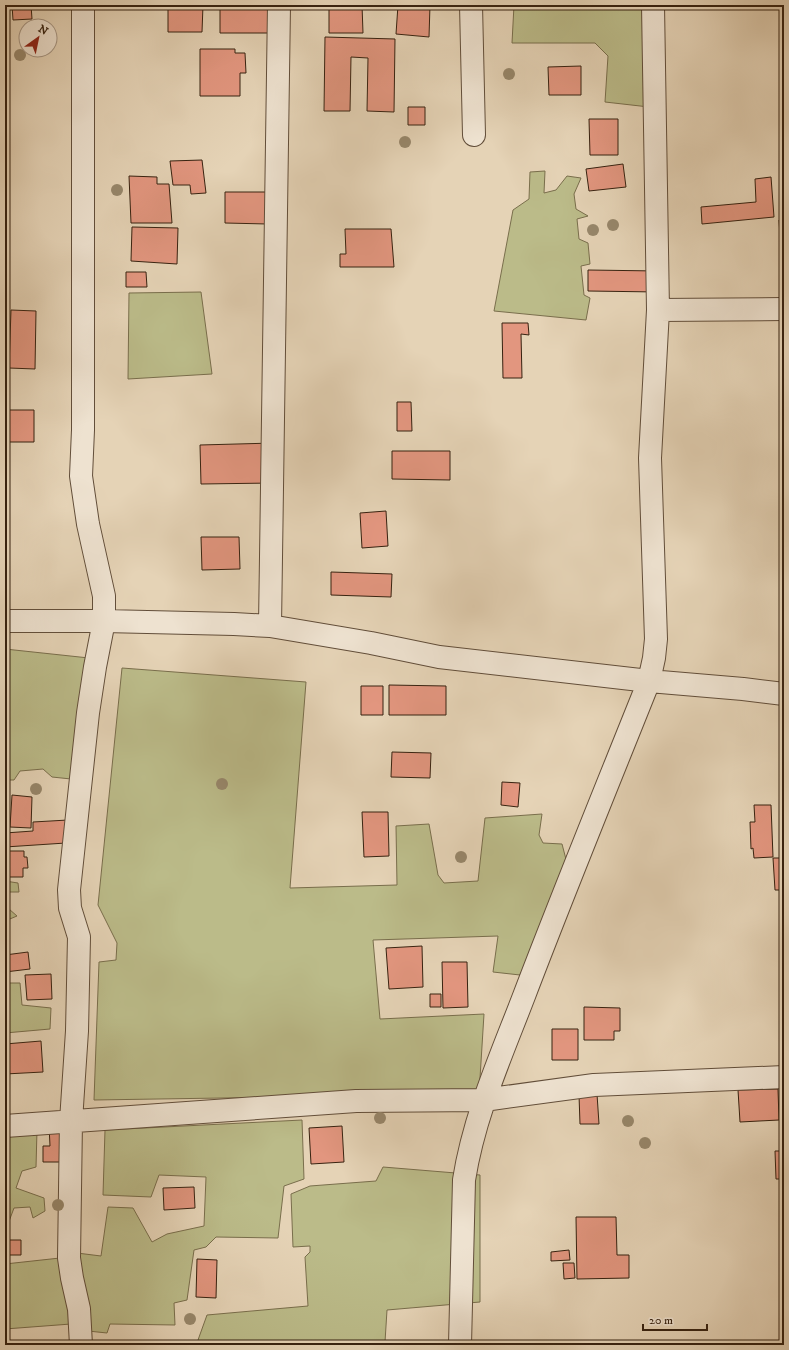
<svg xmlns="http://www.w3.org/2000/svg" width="789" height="1350" font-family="'IM FELL DW Pica',serif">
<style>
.green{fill:#bbbb89;stroke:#796e4c}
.building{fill:#e2967f;stroke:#372210}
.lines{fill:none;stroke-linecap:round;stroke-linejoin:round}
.street-casing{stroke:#624e3a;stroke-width:24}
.street{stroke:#eee2d0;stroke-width:22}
.tree{fill:#97876b}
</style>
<rect width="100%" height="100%" fill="#e5d3b6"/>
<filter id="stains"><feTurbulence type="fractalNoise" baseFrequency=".005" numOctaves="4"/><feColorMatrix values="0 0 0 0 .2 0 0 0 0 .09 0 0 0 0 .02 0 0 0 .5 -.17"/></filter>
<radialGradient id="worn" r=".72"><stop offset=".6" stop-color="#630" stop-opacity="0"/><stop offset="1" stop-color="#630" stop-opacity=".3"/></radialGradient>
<!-- green -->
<path class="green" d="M514 5H647L649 107 605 102 608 56 595 43H512Z
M545 171 544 193 556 190 567 176 581 178 574 194 576 209 588 216 577 219 579 239 588 243 590 264 581 266 584 295 590 298 586 320 494 311 513 210 529 199 530 172Z
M201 292 212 374 128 379 129 293Z
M5 649 89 658 71 779 52 777 43 769 20 771 14 780H5Z
M122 668 306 682 290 888 397 885 396 826 429 824 438 875 444 883 478 881 485 818 542 814 539 835 543 843 562 844 568 867 520 975 493 972 498 936 373 940 380 1019 484 1014 479 1094 94 1100 99 962 116 960 117 943 98 905Z
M5 881 18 883 19 892H9V909L17 916 5 921Z
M5 983H20L22 1005 51 1008 50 1029 5 1033Z
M302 1120 304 1179 284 1186 278 1238 216 1237 206 1247 194 1250 187 1300 174 1303 175 1325 110 1324 107 1333 88 1331 77 1253 101 1256 108 1207 133 1208 152 1242 167 1234 204 1226 206 1177 159 1175 151 1197 103 1195 105 1130Z
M37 1130 36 1167 22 1171 16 1188 44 1198 45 1211 33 1218 30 1207 14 1208 8 1224 5 1225V1133Z
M383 1167 480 1175V1302L387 1310 385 1342 381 1345H205L198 1340 207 1315 308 1306 305 1257 310 1252V1246L293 1247 291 1194 310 1186 376 1181Z
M60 1258 71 1324 5 1329V1264Z"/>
<!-- building -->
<path class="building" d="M12 5H31L32 19 13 20Z
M126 5H148V8H126Z
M168 5H203L202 32H168Z
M220 5H275V33H220Z
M329 5H362L363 33H329Z
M398 5H430L429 37 396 34Z
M325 37 395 39 394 112 367 111 368 58 351 57 350 111H324Z
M200 49H235V53H245L246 73H240V96H200Z
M581 66V95H549L548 67Z
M5 83H9V100L5 99Z
M408 107H425V125H408Z
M589 119H618V155H590Z
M5 157H7V220H5Z
M202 160 206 193 191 194 190 185H173L170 161Z
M623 164 626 187 589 191 586 169Z
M129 176 157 177V184H169L172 223H131Z
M771 177 774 217 702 224 701 207 756 202 755 179Z
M225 192H267V224L225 223Z
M784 219V252H781L779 220Z
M132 227 178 228 177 264 131 261Z
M345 229H391L394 267H340V254H346Z
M588 270 658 271V292L588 291Z
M126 272H146L147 287H126Z
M11 310 36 311 35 369 9 368Z
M502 323H528L529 335 521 334 522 378H503Z
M397 402H411L412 431H397Z
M8 410H34V442H8Z
M274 443V483L201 484 200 445Z
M392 451H450V480L392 479Z
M386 511 388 546 362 548 360 513Z
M201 537H239L240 569 202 570Z
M331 572 392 574 391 597 331 595Z
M389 685 446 686V715H389Z
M361 686H383V715H361Z
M392 752 431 753 430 778 391 777Z
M502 782 520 783 518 807 501 805Z
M12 795 32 797 31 828 10 827Z
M754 805H771L773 857 754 858 753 848 751 849 750 822H755Z
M362 812H388L389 856 364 857Z
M68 820 81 842 5 847V833L33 831V822Z
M6 851H24V857H27L28 868H23V877H7Z
M773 858H784V890H775Z
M422 946 423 987 389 989 386 948Z
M28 952 30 969 5 972V955Z
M442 962H467L468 1007 443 1008Z
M51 974 52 999 27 1000 25 975Z
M430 994H441V1007H430Z
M584 1007 620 1008V1031H614V1040H584Z
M552 1029H578V1060H552Z
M41 1041 43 1072 5 1074V1044Z
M778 1089 779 1120 740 1122 738 1090Z
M597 1094 599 1124H580L579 1095Z
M49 1125H68L69 1162H43V1146H50Z
M342 1126 344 1162 311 1164 309 1128Z
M775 1151H784V1179H776Z
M194 1187 195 1208 164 1210 163 1188Z
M576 1217H616L617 1255H629V1278L577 1279Z
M5 1240H21V1255H5Z
M569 1250 570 1260 551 1261V1252Z
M197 1259 217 1260 216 1298 196 1297Z
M563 1263H574L575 1278 564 1279Z"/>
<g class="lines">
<!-- street casing -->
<g class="street-casing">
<path id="street" d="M471 5 474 135
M658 310 784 309
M5 621H104L234 624 270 626 371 643 439 657 649 681 743 689 784 694
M270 626 279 5
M5 1126 356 1101 484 1100 594 1085 784 1077
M81 1345 79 1309 72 1278 69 1258 71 1121 77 1031 79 937 70 908 69 890 88 713 95 667 104 621V596L88 524 81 476 83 430V5
M460 1345 464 1180C474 1116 501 1056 524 996 564 891 607 786 649 681L654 658 656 639 650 458 658 310 653 5"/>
</g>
<!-- street -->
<use href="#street" class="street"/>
</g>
<!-- trees -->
<g class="tree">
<circle cx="20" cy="55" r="6"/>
<circle cx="509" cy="74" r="6"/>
<circle cx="405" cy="142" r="6"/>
<circle cx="117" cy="190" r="6"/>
<circle cx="613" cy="225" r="6"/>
<circle cx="593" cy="230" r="6"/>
<circle cx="222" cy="784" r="6"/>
<circle cx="36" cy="789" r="6"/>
<circle cx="461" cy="857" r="6"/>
<circle cx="380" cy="1118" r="6"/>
<circle cx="628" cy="1121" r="6"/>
<circle cx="645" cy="1143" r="6"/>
<circle cx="58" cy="1205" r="6"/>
<circle cx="190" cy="1319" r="6"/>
</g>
<!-- margin -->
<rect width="789" height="1350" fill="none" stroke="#e5d3b6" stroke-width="20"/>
<rect x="6" y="6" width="777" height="1338" fill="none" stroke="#372210" stroke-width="2"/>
<rect x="10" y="10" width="769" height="1330" fill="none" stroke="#372210"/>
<!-- north arrow -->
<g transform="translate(38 38) rotate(33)"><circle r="19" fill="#eee2d0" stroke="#a59583"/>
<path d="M0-3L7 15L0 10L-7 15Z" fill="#8f2418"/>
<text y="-6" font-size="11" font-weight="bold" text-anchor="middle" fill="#372210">N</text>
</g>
<!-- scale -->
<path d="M643 1324v6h64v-6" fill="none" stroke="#372210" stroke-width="2"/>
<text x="649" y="1324" font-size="12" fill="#372210" stroke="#eee2d0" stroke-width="3" paint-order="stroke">20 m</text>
<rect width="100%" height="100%" filter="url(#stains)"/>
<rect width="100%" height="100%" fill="url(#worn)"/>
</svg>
